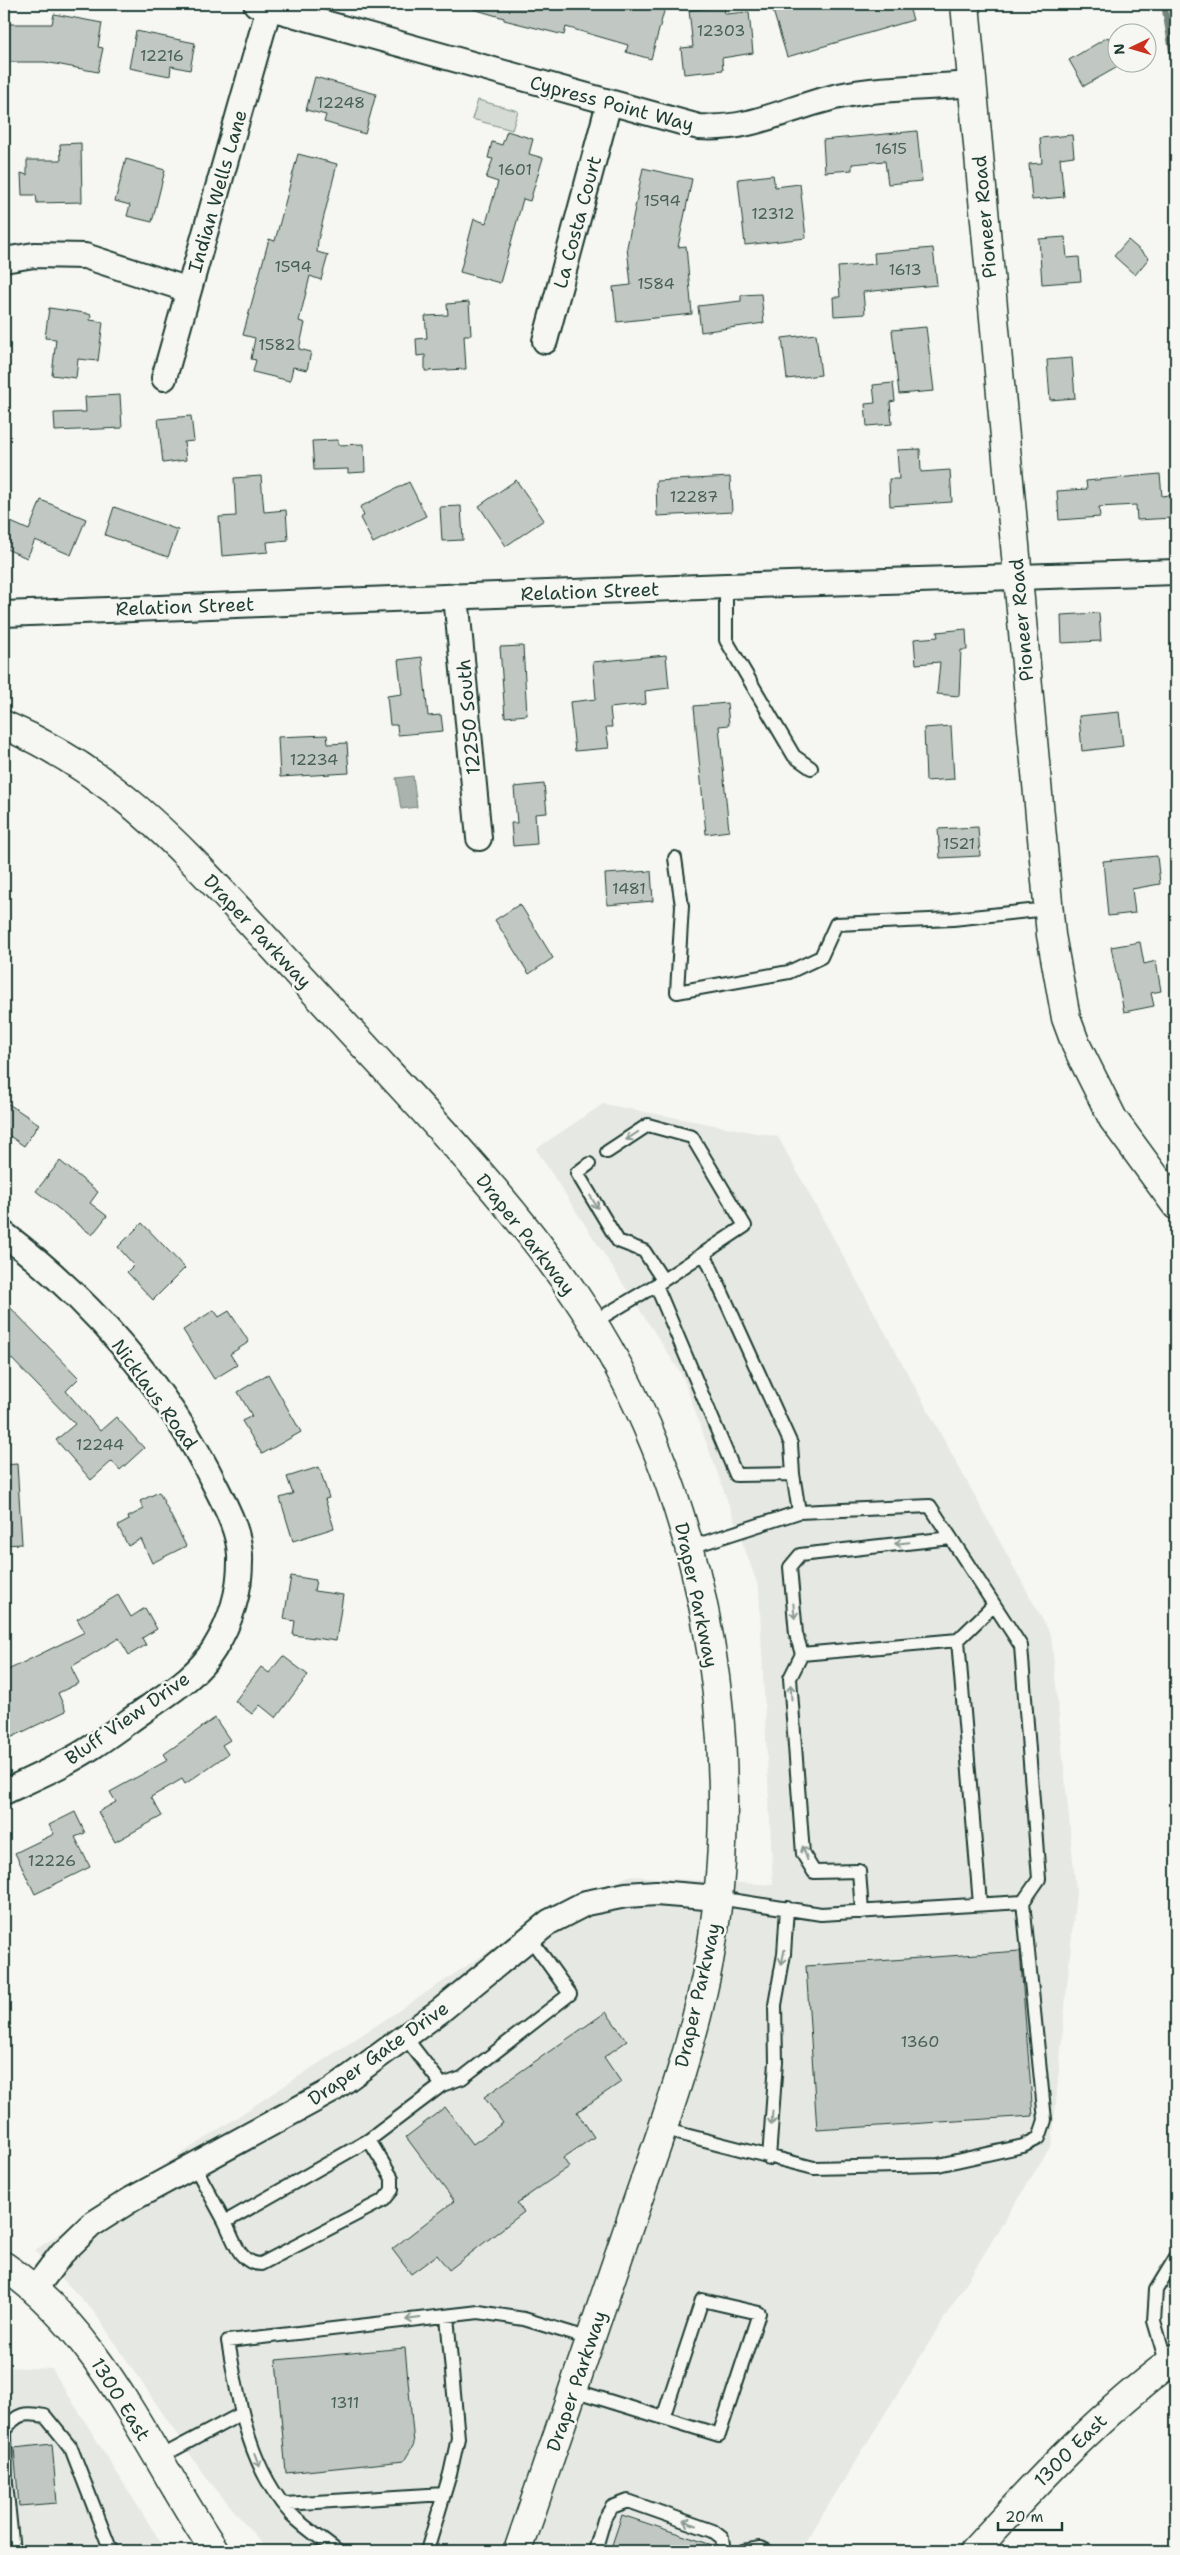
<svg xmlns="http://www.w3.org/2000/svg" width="1180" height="2555" font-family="'Shantell Sans',sans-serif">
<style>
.built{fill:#e6e8e4}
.green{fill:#d6dbd6;stroke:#7a8c85}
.water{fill:#aab3ae;stroke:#72847d}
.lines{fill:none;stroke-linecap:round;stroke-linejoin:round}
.stream{stroke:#72847d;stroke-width:6}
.building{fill:#c1c8c3;stroke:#1f3d34}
.lane-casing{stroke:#1f3d34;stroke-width:16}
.street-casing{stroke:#1f3d34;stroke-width:28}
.secondary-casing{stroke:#1f3d34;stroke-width:31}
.primary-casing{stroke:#1f3d34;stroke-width:31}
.lane{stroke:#f6f6f2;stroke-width:12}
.street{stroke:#f6f6f2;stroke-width:24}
.secondary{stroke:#f6f6f2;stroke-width:28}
.primary{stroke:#f6f6f2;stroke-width:28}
.oneway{stroke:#8a9a93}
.labels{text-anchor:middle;stroke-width:5;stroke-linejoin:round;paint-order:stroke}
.number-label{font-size:16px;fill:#486058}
.street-label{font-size:19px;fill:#1f3d34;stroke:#f6f6f2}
</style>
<rect width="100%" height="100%" fill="#f6f6f2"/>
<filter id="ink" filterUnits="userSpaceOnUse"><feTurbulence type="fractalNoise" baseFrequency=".02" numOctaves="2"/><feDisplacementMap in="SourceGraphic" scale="10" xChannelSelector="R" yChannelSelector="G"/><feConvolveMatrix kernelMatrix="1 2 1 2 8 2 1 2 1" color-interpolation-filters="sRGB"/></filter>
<g filter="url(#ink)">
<!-- built -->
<path class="built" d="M603 1104 778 1137 1051 1635 1076 1891 1052 2144 800 2551H268L205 2476 95 2313 35 2250 532 1923 629 1876 773 1885 759 1588 682 1375 536 1149Z
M4 2367 52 2369 166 2551H4Z"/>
<!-- green -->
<path class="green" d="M478 100 518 111 512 130 472 119Z"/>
<!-- water -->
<path class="water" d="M413 776 417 807 401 809 396 778Z"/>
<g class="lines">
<!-- stream -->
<path class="stream" d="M1164 4 1176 75"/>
</g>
<!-- building -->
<path class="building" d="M474 4H666L651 59 626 52 628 45 566 27 564 35 504 20V18L473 9Z
M771 4H908L913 20 787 57Z
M724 7 725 14 749 12 753 53 722 58 723 70 684 74 681 48 693 47 689 10Z
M54 14 102 23 98 47 103 48 98 72 45 62H4V24H52Z
M136 31 195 43 190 70 171 66 170 76 129 68Z
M1108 37 1118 54V62L1123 64 1084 86 1069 60Z
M315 77 376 94 365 134 324 122 326 115 306 110Z
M507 131 533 139 529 154 543 158 530 201 523 199 500 283 460 272 474 219 486 223 498 182 486 178 493 159 488 158 492 142 502 145Z
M917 131 922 181 888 184 885 161 852 164V170L825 172 823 140Z
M1072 135 1074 156 1060 158 1064 197 1032 200 1029 164 1042 163 1040 138Z
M81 143 82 202 37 203 36 195H22L21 173 27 175V160H61L60 144Z
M298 154 337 164 318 240 317 252 328 255 321 280 310 276 299 321 305 323 299 349 311 352 307 370 293 367 290 381 253 372 256 360 251 359 255 338 243 335 269 239 275 241Z
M126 159 165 170 152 222 127 216 130 205 115 201Z
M643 168 692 179 678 247 686 246 692 314 617 322 613 287 631 285 627 247Z
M773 175 775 187 800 184 806 238 745 245 738 179Z
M1065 237 1067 258 1079 257 1081 281 1042 284 1039 239Z
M1128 240 1149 258 1135 275 1114 256Z
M933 248 937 285 863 292 865 314 834 316 833 297H840L838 267 875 264 874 253Z
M761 294 764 323 701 332 698 306 741 301V295Z
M469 302 471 335H464L466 369 425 371V355L417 356 416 339 427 338 425 316 448 315 447 304Z
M49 308 85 313 91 315 90 320 103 322 98 361 78 359 76 378 52 375 56 339 45 338Z
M926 327 934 391 899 394 892 330Z
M816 334 821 375 787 379 782 338Z
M1072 358 1075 398 1050 400 1047 360Z
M893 383 895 401 890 402 892 424 867 426 865 404 875 403 873 385Z
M120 395 122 428 55 431 54 413 86 412 85 397Z
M191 416 194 441 184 442 186 460 163 463 158 419Z
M338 440V445L364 444 365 472 348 473V469L314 470 312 441Z
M920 449 921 472 950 470 952 502 890 506 889 479H899L897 450Z
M1160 474 1162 496 1170 495 1172 518 1137 520 1136 505 1099 507 1100 517 1059 520 1057 491 1087 489 1086 481Z
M261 476 264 512 286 510 288 540 267 542 268 552 222 556 219 517 236 516 234 478Z
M730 477 732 512 657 516 656 481Z
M516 480 544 520 506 546 479 506Z
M409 482 426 516 373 543 360 518 364 516 360 507Z
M41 500 86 519 71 555 35 540 27 558 4 548V519L29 530Z
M461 506 463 540 442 541 440 507Z
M114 507 178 530 168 557 105 535Z
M1099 613 1101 641 1062 643 1061 615Z
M966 629 967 650H961L959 696 937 694 940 662 916 664 914 639 938 637 937 632Z
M523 646 527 715 505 717 500 647Z
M666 655 669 688 645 691 646 704 610 708 612 727H606L609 748 575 751 570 702 596 699 593 662Z
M422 657 428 716 441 715 443 731 398 735 397 725H390L387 696 402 694 398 660Z
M727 703 729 725 719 726 729 831 706 834 694 706Z
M1119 712 1123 746 1082 751 1079 716Z
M951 726 954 779 926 781 924 728Z
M327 735 328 744 347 743 349 773 280 777 278 737Z
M544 784 547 813 535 814 537 844 513 846 511 823H517L514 787Z
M978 827 980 856 940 858 938 829Z
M1157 856 1160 884 1132 889 1135 913 1108 916 1103 861Z
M651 871 653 901 607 905 605 874Z
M520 904 553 958 529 974 495 920Z
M1140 942 1144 964 1156 961 1161 991 1151 993 1154 1006 1124 1012 1111 947Z
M4 1101 39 1124 24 1146 4 1132Z
M60 1161 98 1192 90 1203 107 1216 92 1235 36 1191Z
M142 1223 185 1268 153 1300 127 1272 134 1265 118 1247Z
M4 1301 79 1378 66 1391 100 1431 116 1417 144 1448 120 1470 112 1461 91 1480 56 1440 75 1424 4 1351Z
M214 1310 219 1317 229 1311 249 1342 230 1354 237 1365 214 1379 183 1330Z
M268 1374 301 1432 262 1454 242 1421 252 1416 238 1392Z
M17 1464 22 1544 4 1545V1465Z
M319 1467 329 1498 325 1499 334 1528 293 1541 280 1498 293 1494 287 1477Z
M159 1492 186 1546 152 1563 141 1539 128 1546 118 1526 129 1520 128 1517 144 1509 140 1501Z
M291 1576 316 1580 314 1591 343 1595 336 1641 293 1635 295 1621 284 1619Z
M118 1595 131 1617 145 1608 157 1629 142 1638 146 1645 129 1655 119 1638 71 1667 79 1683 58 1693 66 1711 4 1741V1672L85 1632 77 1619Z
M283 1656 308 1675 276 1718 260 1705 252 1714 235 1701 261 1667 269 1673Z
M215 1718 230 1740 222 1745 228 1754 185 1784 182 1779 151 1797 162 1816 115 1842 98 1812 116 1802 110 1792 168 1760 164 1754Z
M75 1812 85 1833 75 1837 90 1867 35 1894 15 1853 54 1834 49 1825Z
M1020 1951 1033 2116 817 2130 806 1966Z
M606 2012 627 2041 604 2057 621 2082 577 2112 594 2137 563 2158 569 2167 517 2203 524 2212 449 2270 437 2255 411 2274 392 2249 454 2201 406 2137 445 2107 473 2144 503 2123 484 2097Z
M405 2348 414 2444 404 2461 286 2473 276 2360Z
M52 2444 57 2503 19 2506 14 2448Z
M622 2515 715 2546 716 2551H610Z"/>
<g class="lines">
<!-- lane casing -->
<g class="lane-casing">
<path id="lane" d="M726 586V640L794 756 811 768
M675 858 682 906 677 992 789 972 821 957 836 924 953 919 1048 909
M607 1152 648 1125 692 1137 745 1226 656 1285
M589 1164 577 1173 618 1241 644 1251 663 1280
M704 1253 791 1444 793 1474
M592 1323 656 1285 736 1475 793 1474 799 1512
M691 1547 799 1512 930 1506 1021 1646 1039 1879 1023 1902 821 1914 718 1898
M958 1640 980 1904
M802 1654 958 1640 994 1605
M862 1912 859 1871 814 1872 803 1854 790 1678 802 1654 796 1634 790 1567 800 1555 951 1538
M442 2085 462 2078 570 1994 530 1938
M662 2129 814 2168 938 2165 1023 2146 1039 2138 1045 2120 1023 1902
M769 2158 776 2062 775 2005 784 1954 787 1908
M194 2165 225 2222 369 2140 442 2085 405 2037
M225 2222C234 2240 239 2264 261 2264L384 2200 392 2190V2178L369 2140
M1167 2365 1154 2321 1156 2290 1176 2257
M573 2390 719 2435 759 2313 702 2300 663 2418
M158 2458 241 2414
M285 2504 444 2494
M13 2551 6 2483 5 2430C17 2413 25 2412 45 2416L71 2448 111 2551
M337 2551C322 2539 305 2528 292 2515 248 2467 239 2403 228 2341L479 2312 524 2319 590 2339
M427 2551 450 2474 458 2438 447 2316
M595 2551 604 2520 612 2507 628 2501 713 2531 722 2538 724 2551
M744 2551 761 2548 767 2551"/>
</g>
<!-- street casing -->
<g class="street-casing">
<path id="street" d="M256 4 699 127C751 131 789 107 839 96 882 87 928 88 972 84
M4 260 34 255 85 256 189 290
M545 341 609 103
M164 378 270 4
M456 596 479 838
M4 614 726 586 1176 572
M4 1234C92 1301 167 1387 216 1487 226 1507 239 1531 240 1555 241 1589 232 1620 214 1649 199 1674 172 1691 149 1707 130 1720 112 1734 92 1747 65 1765 34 1778 4 1792
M34 2290 62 2253 91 2225 132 2199 331 2091 440 2011 549 1922 586 1903 626 1895 656 1893 718 1898"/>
</g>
<!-- secondary casing -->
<g class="secondary-casing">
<path id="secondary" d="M965 4 1051 935 1066 1018 1076 1045 1113 1119 1176 1205
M4 725C111 771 175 841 252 924 291 966 329 1008 368 1050 440 1128 515 1207 575 1295 703 1482 749 1739 709 1961 693 2048 661 2133 632 2217 594 2328 556 2440 518 2551
M974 2551C1037 2482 1100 2414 1176 2358"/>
</g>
<!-- primary casing -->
<g class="primary-casing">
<path id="primary" d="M4 2266C104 2335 149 2453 215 2551"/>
</g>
<!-- lane -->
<use href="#lane" class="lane"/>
<!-- street -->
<use href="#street" class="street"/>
<!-- secondary -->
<use href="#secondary" class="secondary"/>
<!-- primary -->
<use href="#primary" class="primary"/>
</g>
<!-- one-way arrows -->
<defs><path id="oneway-shaft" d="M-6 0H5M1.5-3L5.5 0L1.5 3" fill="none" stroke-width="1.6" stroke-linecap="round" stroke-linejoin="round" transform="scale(1.25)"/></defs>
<g class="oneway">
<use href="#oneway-shaft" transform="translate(632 1136) rotate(146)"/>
<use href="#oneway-shaft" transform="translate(594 1202) rotate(59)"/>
<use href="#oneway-shaft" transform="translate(902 1543) rotate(174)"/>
<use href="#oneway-shaft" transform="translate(794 1611) rotate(85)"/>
<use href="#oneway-shaft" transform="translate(791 1692) rotate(-94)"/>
<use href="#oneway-shaft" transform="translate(805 1853) rotate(-109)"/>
<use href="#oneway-shaft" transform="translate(783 1957) rotate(101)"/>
<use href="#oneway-shaft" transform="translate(772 2118) rotate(94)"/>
<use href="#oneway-shaft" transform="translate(413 2319) rotate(173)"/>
<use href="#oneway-shaft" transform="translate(257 2460) rotate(69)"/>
<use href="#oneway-shaft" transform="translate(690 2523) rotate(-161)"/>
</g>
</g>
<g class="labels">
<!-- number labels -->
<g class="number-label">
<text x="721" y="36">12303</text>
<text x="162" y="61">12216</text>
<text x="341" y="108">12248</text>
<text x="891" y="154">1615</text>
<text x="515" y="175">1601</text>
<text x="662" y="206">1594</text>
<text x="773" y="219">12312</text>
<text x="293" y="272">1594</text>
<text x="905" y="275">1613</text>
<text x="656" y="289">1584</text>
<text x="277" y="350">1582</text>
<text x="694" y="502">12287</text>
<text x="314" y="765">12234</text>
<text x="959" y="849">1521</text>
<text x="629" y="894">1481</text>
<text x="100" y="1450">12244</text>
<text x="52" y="1866">12226</text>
<text x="920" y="2047">1360</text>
<text x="345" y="2408">1311</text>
</g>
<!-- street labels -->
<g class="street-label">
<text transform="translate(612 103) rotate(15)" y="7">Cypress Point Way</text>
<text transform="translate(217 191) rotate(-74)" y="7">Indian Wells Lane</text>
<text transform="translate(984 217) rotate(-95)" y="7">Pioneer Road</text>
<text transform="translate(577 222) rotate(-75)" y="7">La Costa Court</text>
<text transform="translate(590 591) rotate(-2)" y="7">Relation Street</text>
<text transform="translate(185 606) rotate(-2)" y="7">Relation Street</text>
<text transform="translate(1021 620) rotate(-95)" y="7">Pioneer Road</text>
<text transform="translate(468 717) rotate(-95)" y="7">12250 South</text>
<text transform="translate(258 931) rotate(47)" y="7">Draper Parkway</text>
<text transform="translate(526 1234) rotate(52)" y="7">Draper Parkway</text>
<text transform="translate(155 1394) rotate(54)" y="7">Nicklaus Road</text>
<text transform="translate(697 1595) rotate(78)" y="7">Draper Parkway</text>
<text transform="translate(127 1718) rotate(-35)" y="7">Bluff View Drive</text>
<text transform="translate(697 1995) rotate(-77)" y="7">Draper Parkway</text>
<text transform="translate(378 2053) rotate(-35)" y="7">Draper Gate Drive</text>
<text transform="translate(576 2381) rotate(-71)" y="7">Draper Parkway</text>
<text transform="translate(121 2399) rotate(58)" y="7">1300 East</text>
<text transform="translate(1070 2450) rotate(-45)" y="7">1300 East</text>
</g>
</g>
<!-- margin -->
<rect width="1180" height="2555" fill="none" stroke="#f6f6f2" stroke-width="20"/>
<rect x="10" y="10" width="1160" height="2535" fill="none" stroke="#1f3d34" stroke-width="2" filter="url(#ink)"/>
<!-- north arrow -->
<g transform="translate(1132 48) rotate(265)"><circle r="24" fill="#f6f6f2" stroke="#a0aca6"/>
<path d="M0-4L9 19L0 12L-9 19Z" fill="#c8321e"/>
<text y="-8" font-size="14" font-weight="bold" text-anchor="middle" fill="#1f3d34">N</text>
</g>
<!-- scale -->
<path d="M998 2522v8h64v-8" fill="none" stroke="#1f3d34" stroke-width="2.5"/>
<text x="1005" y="2522" font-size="15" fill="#1f3d34" stroke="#f6f6f2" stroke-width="4" paint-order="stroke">20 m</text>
</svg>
